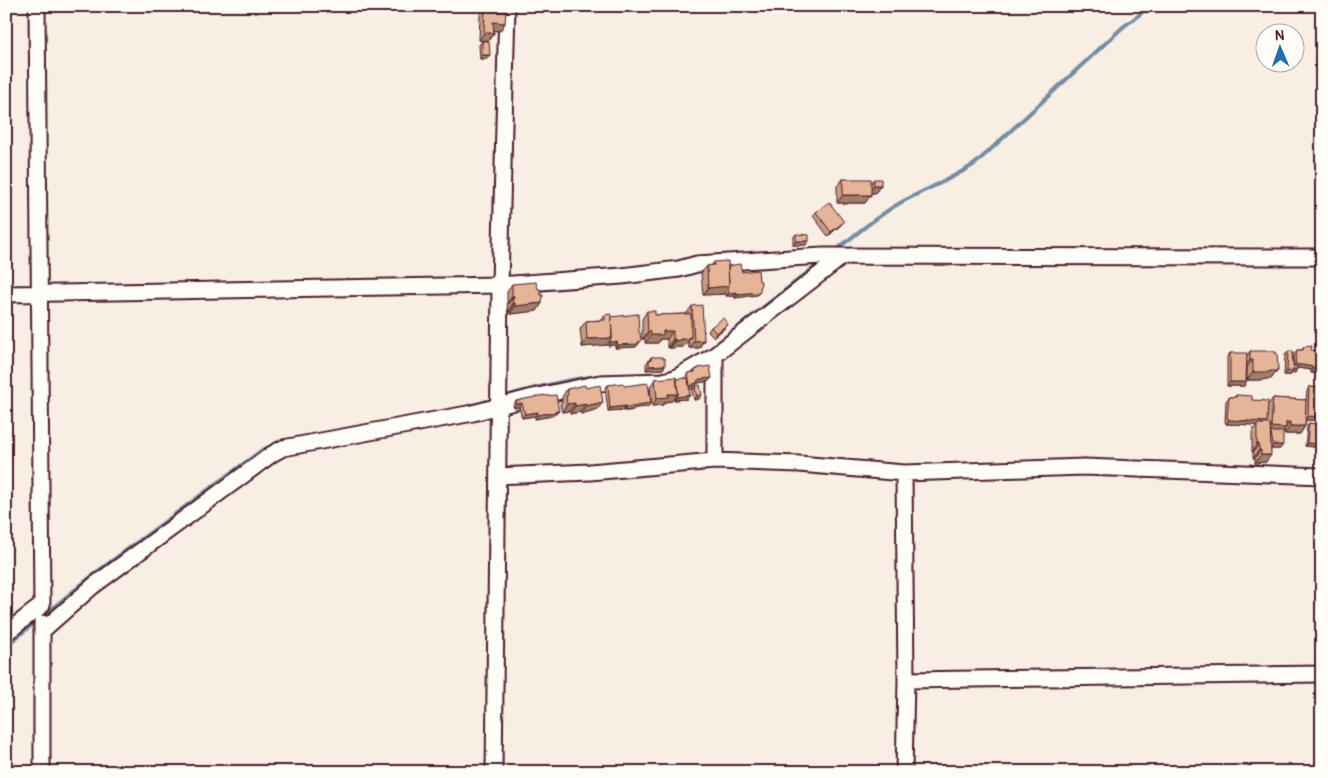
<svg xmlns="http://www.w3.org/2000/svg" width="1328" height="778" font-family="Pangolin,sans-serif">
<style>
.lines{fill:none;stroke-linecap:round;stroke-linejoin:round}
.stream{stroke:#748da2;stroke-width:4}
.minor-casing{stroke:#4a1f2b;stroke-width:19}
.minor{stroke:#fdfcf7;stroke-width:15}
.wall{fill:#c69c83;stroke:#4a1f2b}
.shaded-wall{fill:#a17f6a;stroke:#4a1f2b}
.building{fill:#e6b598;stroke:#4a1f2b}
</style>
<rect width="100%" height="100%" fill="#f8eee4"/>
<filter id="ink" filterUnits="userSpaceOnUse"><feTurbulence type="fractalNoise" baseFrequency=".02" numOctaves="2"/><feDisplacementMap in="SourceGraphic" scale="10" xChannelSelector="R" yChannelSelector="G"/><feConvolveMatrix kernelMatrix="1 2 1 2 8 2 1 2 1" color-interpolation-filters="sRGB"/></filter>
<g filter="url(#ink)">
<g class="lines">
<!-- stream -->
<path class="stream" d="M835 251C856 234 877 216 900 203 925 189 953 179 976 163L1123 27 1151 6
M705 353 821 262
M502 397C540 386 582 375 621 375
M466 407 496 399
M6 646 98 571 262 450 276 444"/>
<!-- minor casing -->
<g class="minor-casing">
<path id="minor" d="M6 294 500 285 622 276 679 269 697 264 822 256 1322 257
M715 461V355L842 257
M498 476 590 472 715 461 799 464 904 473 1084 467 1322 476
M42 623V772
M42 631 93 586 272 454 283 448 473 413 533 397 600 383 663 381 675 378 715 355
M6 633 42 605 37 6
M906 680 1322 674
M494 772 500 285 507 6
M904 772 906 680 904 473"/>
</g>
<!-- minor -->
<use href="#minor" class="minor"/>
</g>
<!-- wall -->
<path class="wall" d="M485 7 492 9 505 23 500 31 493 30 494 33 488 41 479 40 480 15Z
M482 41 487 59H480L479 45Z
M843 179 871 183 874 179 881 185 875 193H871L865 203H837V186Z
M816 212 844 222 841 225 828 236 813 216Z
M796 234 806 245H793V238Z
M714 262 728 266 742 272 760 292 757 295 735 298 734 296H726V292L724 294 703 295 701 273 707 266 712 265Z
M512 284 538 289 542 303 537 311 510 314V311H508L507 306 508 304H507V292Z
M692 306 704 340 699 348H689L688 341 683 347H676L675 348H669V347H667V339H660L658 343H645V339H642V319L647 311 655 315 686 314Z
M605 315 611 317 638 345H637L636 347 615 348V345L608 346V344L607 345 582 347 580 329 586 321 601 320Z
M728 324 725 328 714 337 708 331 711 327Z
M1304 347 1311 350 1319 374 1311 373V370L1297 368 1295 373H1292L1291 375H1284L1285 355 1288 351 1293 362 1294 354 1297 350H1302Z
M1250 351 1278 369 1277 371 1271 379H1265L1264 380H1247V367L1246 382 1244 386H1227V357L1230 353 1247 356Z
M651 357 663 359 665 365 663 369 646 370V364Z
M698 368 709 381 698 383 695 386 699 399 694 400 692 392 694 387 692 388 691 390H689L690 395 687 399 674 400V399L672 401 665 402 663 405 652 406 650 387 655 379H677L685 378V377L688 373 693 372 695 370 697 369Z
M608 385 624 386 648 407 635 408 633 410 629 411H623V410L608 411 605 388Z
M1309 387 1322 388V421L1306 420 1305 426 1300 434H1285L1284 430 1283 432 1280 449H1271L1266 462 1255 463V458H1253V452H1252V432L1256 425 1226 424V422H1225L1226 401 1229 397H1235L1236 395 1268 405 1273 398 1306 400 1307 391Z
M586 388 598 409 581 414 580 412 570 414V411L562 412 560 404 562 401V397L567 389Z
M544 396 559 411 556 414 553 415 552 416 535 419V416L522 418 519 407 514 408 513 405 516 401Z
M1309 423 1322 425V448L1305 446 1307 426Z"/>
<!-- shaded-wall -->
<path class="shaded-wall" d="M493 22 505 23 500 31 487 30Z
M484 33H494L488 41 479 40Z
M482 55H490L487 59H480Z
M874 185H881L875 193H869Z
M843 195H871L865 203H837Z
M844 222 841 225 828 236 831 232Z
M796 241H809L806 245H793Z
M729 286 724 294 703 295 708 288Z
M737 292 734 296H726L729 293Z
M760 292 757 295 735 298 737 294Z
M512 296H514L508 304H507Z
M513 303H515L510 311H508Z
M542 303 537 311 510 314 515 306Z
M728 324 725 328 714 337 716 333Z
M650 331 645 339H642L648 332Z
M663 331H673L667 339H660L658 343H645L651 335Z
M689 337H691L686 345H685L683 347H676L675 348H669L675 341Z
M612 338 607 345 582 347 587 339Z
M673 339H675L669 347H667Z
M704 340 699 348H689L694 341Z
M641 341 636 347 615 348 618 345Z
M611 342H617L615 345 608 346Z
M1250 360H1253L1247 367H1245Z
M1295 364 1314 367 1311 370 1292 367Z
M665 365 663 369 646 370 649 366Z
M1322 368V370L1319 374 1311 373 1314 369Z
M1278 369 1271 379H1265L1264 380H1247L1253 372 1270 371Z
M1293 369H1297L1295 373H1292L1291 375H1284L1287 371Z
M712 378 709 381 698 383 691 390H687L690 386 697 381 700 379Z
M1230 382H1246L1244 386H1227Z
M668 394H678L672 401 665 402 663 405 652 406 657 398Z
M690 395 687 399 674 400 677 397Z
M702 395 699 399 694 400 697 396Z
M603 402 598 409 581 414 586 406Z
M522 403 519 407 514 408 516 404Z
M575 403 570 411 562 412 567 404Z
M651 403 648 407 635 408 633 410 623 411 626 407 636 405Z
M586 404 580 412 570 414 575 406Z
M626 406 623 410 608 411 610 408Z
M559 411 556 414 553 415 552 416 535 419 538 415Z
M538 412 535 416 522 418 525 414Z
M1308 416 1322 417V421L1305 420Z
M1229 420 1267 422 1264 426 1257 424 1256 425 1226 424Z
M1286 422H1290L1281 435 1271 432 1266 435 1271 427Z
M1290 426H1305L1300 434H1285Z
M1307 443 1322 444V448L1305 446Z
M1257 444H1259L1253 452H1252Z
M1273 445H1283L1280 449H1270Z
M1259 450H1261L1255 458H1253Z
M1261 455H1271L1266 462 1255 463Z"/>
<!-- building -->
<path class="building" d="M485 7H492V9H493V11H506L505 23 493 22 494 33H484Z
M482 41H489L490 55H482Z
M843 179H871V195H843Z
M874 179H881V185H874Z
M829 202 844 222 831 232 816 212Z
M796 234 809 235V241H796Z
M728 261 729 286 708 288 707 266 714 265V262Z
M740 264 742 272 758 270 759 281H761L760 292 737 294V292L729 293 728 288 729 286 728 266Z
M536 282 538 289H540L541 295H543L542 303 515 306V303H513L512 298H514V296H512V284Z
M702 305 704 340 694 341 692 306Z
M647 311H655V315L691 314V337H689V339H680V340L675 341V339H673V331H663V335H651L650 331 648 332Z
M611 314 612 338 587 339 586 321 605 320V315Z
M638 314 639 333H640L641 341 638 342V344L618 345 617 342H611L610 340 612 338 611 317Z
M723 318 728 324 716 333 711 327Z
M1312 346 1311 350 1322 351 1321 370 1314 369V367L1295 364 1297 350H1303L1304 347Z
M1250 351H1275V353H1277L1278 369H1277V371H1270V372H1253V360H1250Z
M1288 351H1293L1292 362H1293V366L1298 367 1297 369H1293V372L1287 371Z
M1230 353H1247L1246 382H1230Z
M651 357H663V359L665 358V365L649 366V360H651Z
M710 366 712 378 700 379 697 381V383L693 384V386H690L688 373 695 372V370L698 369V368Z
M676 377 678 394H668V397L657 398 655 379Z
M688 378 690 395 677 397 678 394 677 379Z
M623 383 624 386 648 383 651 403 636 405V406L632 407H626V406L610 408 608 385Z
M585 385 586 388 600 385 603 402 586 406V404L575 406V403L567 404 566 396 568 395 567 389Z
M700 385 702 395 697 396 695 388H696L695 386Z
M1309 387 1322 388V417L1308 416Z
M544 395V396L556 395 559 411H555V412L538 415V412L525 414 522 403 516 404V401Z
M1236 395 1252 396V400L1268 401 1267 422 1229 420V419L1227 418 1229 397H1236Z
M1273 398 1306 400 1305 426H1290V422H1286V428L1271 427Z
M1309 423 1322 425V444L1307 443Z
M1257 424H1270L1271 455H1261V450H1259V444H1257Z
M1271 432H1283V445H1273Z"/>
</g>
<!-- margin -->
<rect width="1328" height="778" fill="none" stroke="#fdfcf7" stroke-width="25"/>
<rect x="12" y="12" width="1303" height="753" fill="none" stroke="#4a1f2b" stroke-width="2" filter="url(#ink)"/>
<!-- north arrow -->
<g transform="translate(1280 48) rotate(358)"><circle r="24" fill="#fdfcf7" stroke="#b5a4a5"/>
<path d="M0-4L9 19L0 12L-9 19Z" fill="#1f6fb2"/>
<text y="-8" font-size="14" font-weight="bold" text-anchor="middle" fill="#4a1f2b">N</text>
</g>
</svg>
